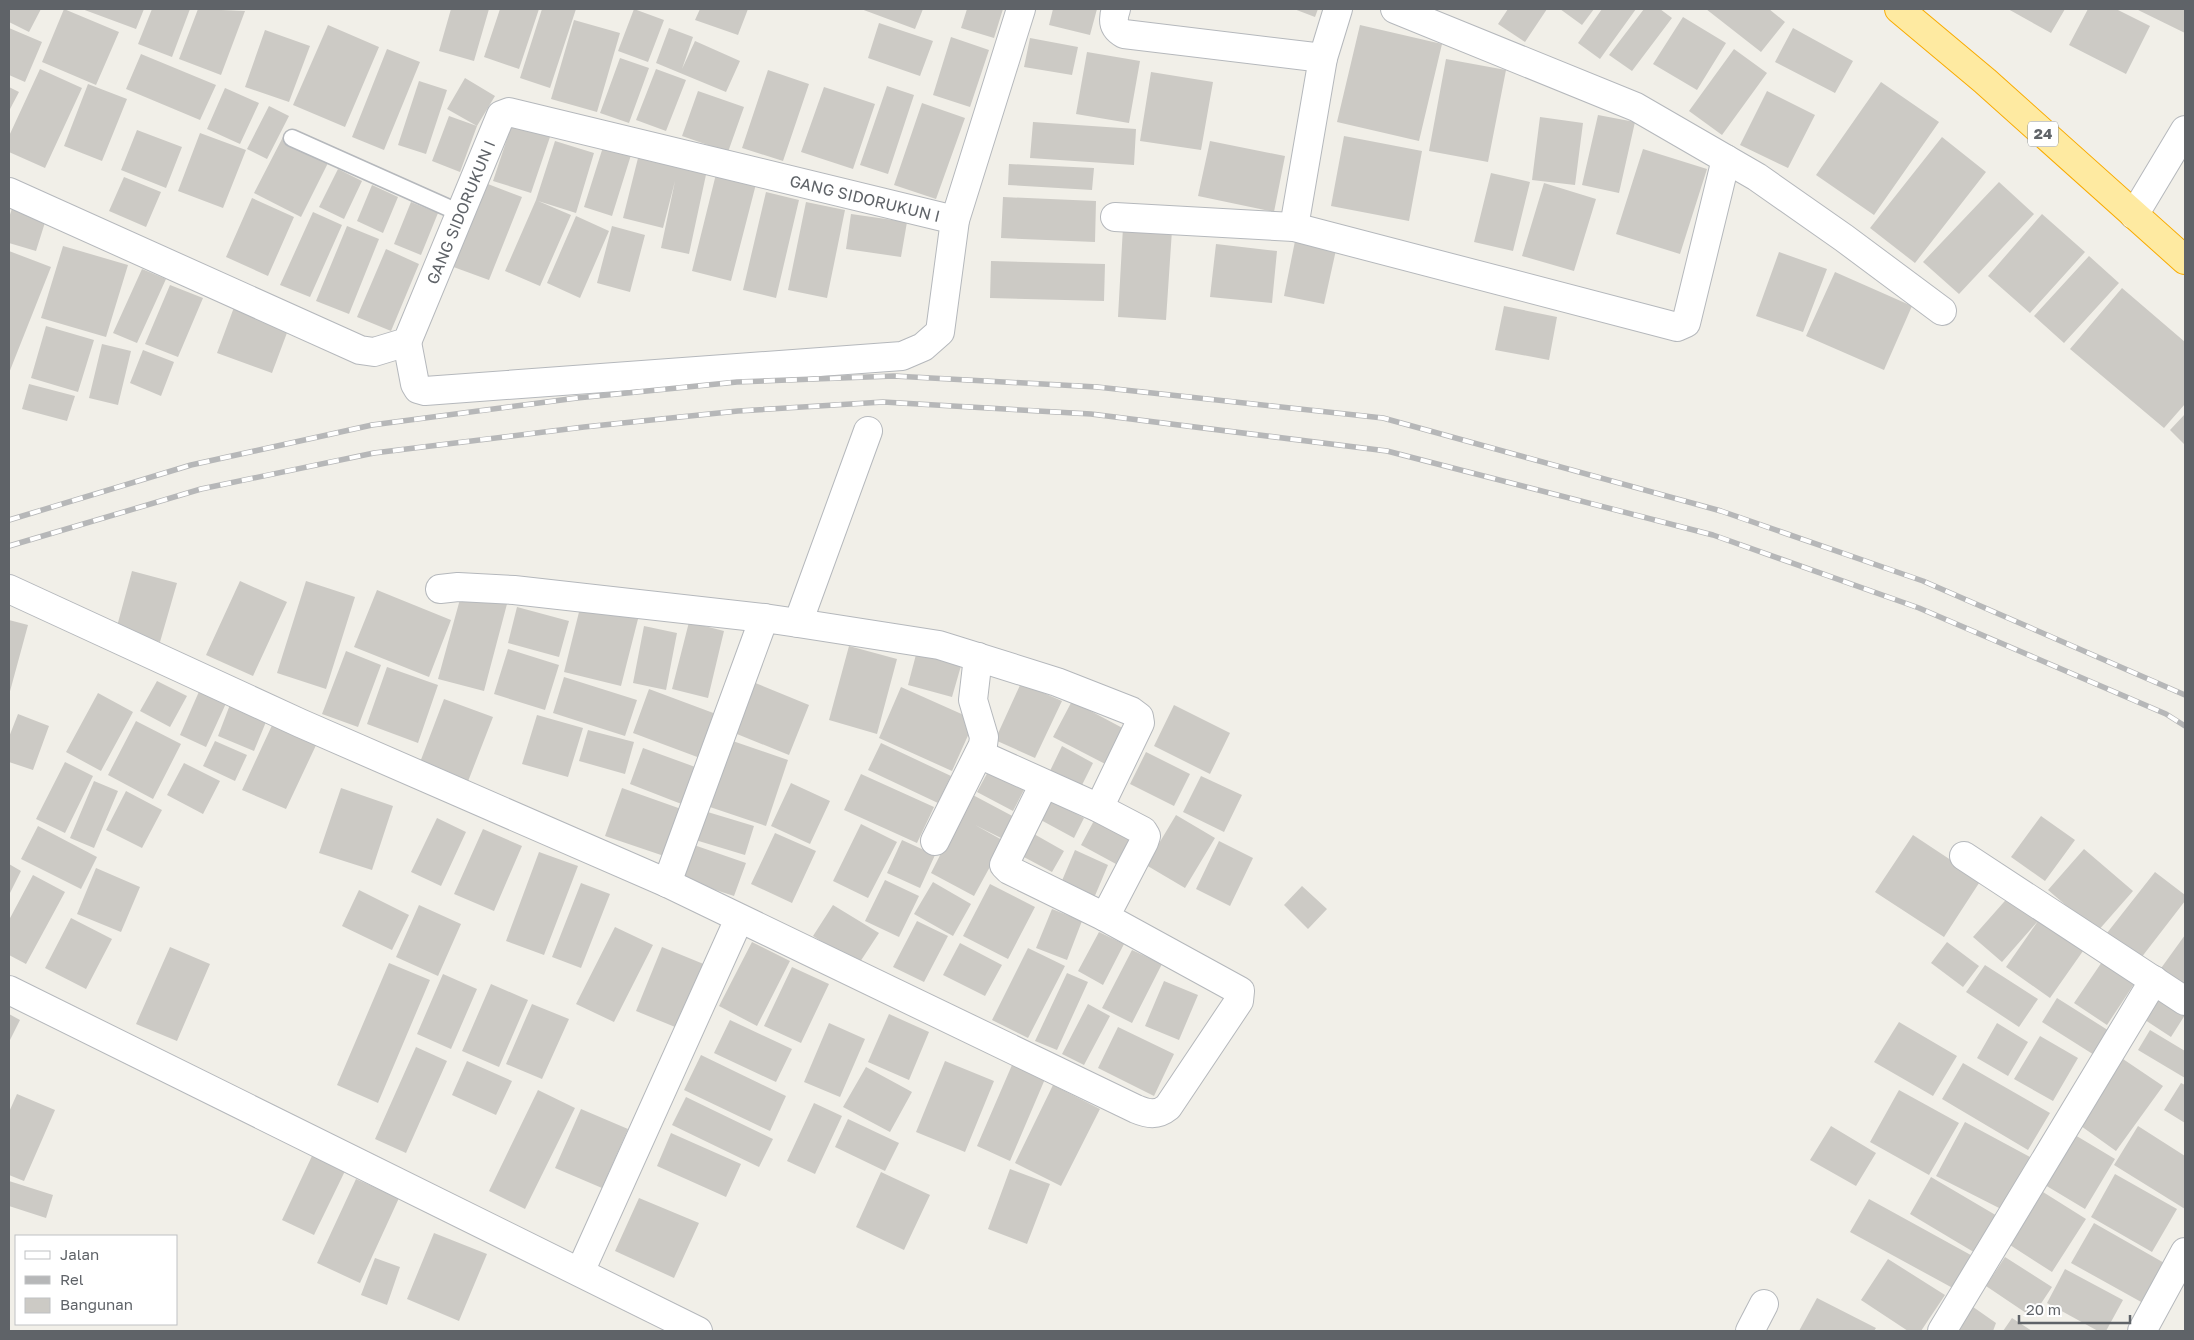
<svg xmlns="http://www.w3.org/2000/svg" width="2194" height="1340" font-family="'Golos Text',sans-serif">
<style>
.building{fill:#cccac5}
.lines{fill:none;stroke-linecap:round;stroke-linejoin:round}
.service-casing{stroke:#b5b8bc;stroke-width:19}
.minor-casing{stroke:#b5b8bc;stroke-width:30}
.trunk-casing{stroke:#f9ab00;stroke-width:30}
.service{stroke:#fff;stroke-width:16}
.minor{stroke:#fff;stroke-width:28}
.trunk{stroke:#feeaa1;stroke-width:28}
.rail-casing{stroke:#b6b7b8;stroke-width:5.5}
.rail{stroke:#fff;stroke-width:4;stroke-dasharray:11;stroke-linecap:butt}
.labels{text-anchor:middle;stroke-width:5;stroke-linejoin:round;paint-order:stroke}
.shield{fill:#fff;stroke:#8f9295;stroke-width:1}
.shield-label{font-size:15px;font-weight:bold;fill:#5f6368}
.street-label{font-size:16px;fill:#5f6368;stroke:#fff}
</style>
<rect width="100%" height="100%" fill="#f1efe8"/>
<!-- building -->
<path class="building" d="M9 9H41L29 32 9 22Z
M64 9 119 32 96 85 42 62Z
M82 9H144L136 29Z
M152 9H190L172 57 138 44Z
M198 9 245 11 221 75 179 59Z
M451 9H489L474 61 439 51Z
M500 9H539L519 69 484 57Z
M542 9H576L550 88 520 78Z
M634 9 664 20 648 62 618 51Z
M700 9H748L738 35 695 20Z
M861 9H923L915 29Z
M967 9H1003L994 38 961 28Z
M1053 9H1097L1090 35 1049 25Z
M1294 9H1318L1315 17Z
M1508 9H1547L1525 42 1498 24Z
M1560 9H1594L1582 25Z
M1602 9H1636L1600 59 1578 43Z
M1644 9H1660L1672 18 1632 71 1609 55Z
M1706 9H1769L1785 22 1761 52Z
M2008 9H2065L2051 33Z
M2088 9H2116L2150 26 2126 74 2069 45Z
M2136 9H2185V33Z
M1683 17 1726 43 1697 90 1653 64Z
M574 20 620 33 597 112 551 99Z
M879 23 933 41 920 76 868 58Z
M328 25 379 47 345 127 293 105Z
M1360 25 1442 44 1419 141 1337 122Z
M9 28 42 42 25 82 9 75Z
M669 28 693 37 682 69 695 41 740 61 726 92 656 63Z
M1793 28 1853 61 1835 93 1775 62Z
M265 30 310 46 289 102 245 87Z
M951 37 989 50 970 107 933 95Z
M1030 38 1078 47 1072 75 1024 67Z
M387 49 420 62 384 150 352 137Z
M1734 49 1767 73 1722 135 1689 111Z
M1087 52 1140 61 1129 123 1076 114Z
M141 54 216 85 200 120 126 89Z
M620 58 649 68 629 123 600 113Z
M1446 59 1506 70 1488 162 1429 151Z
M40 69 82 88 45 168 9 152V136Z
M656 69 686 80 666 131 636 120Z
M768 70 809 84 783 161 742 148Z
M1151 72 1213 82 1201 150 1140 141Z
M465 78 495 96 477 126 460 172 432 161 449 116 477 126 447 109Z
M419 81 447 90 426 154 398 145Z
M1881 82 1939 122 1874 215 1816 175Z
M88 84 127 99 102 161 64 146Z
M887 86 914 95 888 174 860 165Z
M9 87 19 92 9 111Z
M824 87 875 104 853 169 801 152Z
M225 88 259 103 240 144 207 129Z
M698 91 744 107 728 152 682 136Z
M1767 91 1815 115 1788 168 1740 145Z
M922 103 965 118 936 199 894 185Z
M269 106 289 116 267 159 247 149Z
M1598 115 1635 122 1619 193 1582 185Z
M1540 117 1583 123 1575 185 1532 180Z
M513 121 551 134 531 193 493 181Z
M1033 122 1136 129 1134 165 1030 158Z
M137 130 182 147 166 188 121 170Z
M200 133 246 150 223 208 178 191Z
M284 135 330 159 301 217 254 193Z
M1344 136 1422 151 1409 221 1331 206Z
M1942 137 1986 172 1915 263 1870 228Z
M555 141 594 153 576 213 538 201 571 215 540 286 505 271 536 200Z
M1210 141 1285 156 1274 212 1198 196Z
M603 147 631 155 612 216 584 207Z
M1643 149 1707 169 1680 254 1616 234Z
M639 154 707 170 689 254 661 248 675 181 663 228 623 218Z
M1009 164 1094 168 1092 190 1008 185Z
M338 169 362 181 344 219 319 207Z
M1491 173 1530 182 1513 251 1474 242Z
M716 174 756 184 731 281 692 271Z
M124 177 161 192 146 227 109 211Z
M480 181 522 197 489 280 448 265Z
M1999 182 2034 214 1959 294 1923 262Z
M1544 183 1596 199 1574 271 1522 256Z
M372 185 398 197 383 233 357 221Z
M766 192 799 200 776 298 743 290Z
M1003 197 1096 201 1095 242 1001 238Z
M252 198 294 217 268 276 226 257Z
M411 202 438 213 421 255 394 244Z
M806 202 845 210 827 298 788 290Z
M13 205 47 216 36 251 9 243V218Z
M313 212 342 225 310 297 280 285Z
M851 214 907 222 901 257 846 249Z
M2042 214 2085 252 2030 313 1988 276Z
M576 216 609 231 580 298 547 283Z
M347 226 379 239 349 314 316 301Z
M612 226 645 235 630 292 597 283Z
M1123 227 1172 230 1166 320 1118 317Z
M1295 241 1336 250 1324 304 1284 296Z
M1216 244 1277 251 1272 303 1210 297Z
M63 246 128 265 106 337 41 318Z
M386 249 419 264 391 331 357 317Z
M9 251 51 267 9 373Z
M1779 252 1827 269 1803 332 1756 316Z
M2089 256 2119 283 2064 343 2034 316Z
M991 261 1105 264 1104 301 990 298Z
M142 269 166 279 137 343 113 333Z
M1835 272 1912 306 1884 370 1806 336Z
M170 285 203 298 178 357 145 344Z
M2122 288 2185 342V404L2164 428 2070 349Z
M236 302 291 322 272 373 217 353Z
M1504 306 1557 317 1549 360 1495 350Z
M46 326 94 340 78 392 31 378Z
M102 344 131 351 118 405 89 398Z
M143 350 174 362 161 396 130 383Z
M29 384 75 396 67 421 22 409Z
M2185 414V445L2170 430Z
M132 571 177 583 160 642 116 630Z
M240 581 287 602 253 676 206 655Z
M306 581 355 597 326 689 277 673Z
M377 590 451 620 429 677 354 647Z
M462 592 507 604 484 691 438 679Z
M581 604 638 619 621 686 564 672Z
M517 607 569 621 559 657 508 643Z
M9 620 28 625 9 695Z
M689 622 724 631 708 698 672 689Z
M644 626 677 633 666 690 633 683Z
M849 646 897 659 877 734 829 720Z
M918 647 963 659 952 697 908 685Z
M508 649 559 665 545 710 494 694Z
M346 651 381 665 358 727 322 714Z
M387 667 438 685 418 743 367 724Z
M564 677 637 700 625 736 553 713Z
M157 681 187 696 170 727 140 711Z
M753 682 809 705 789 755 732 732Z
M1021 683 1062 701 1035 758 995 740Z
M201 687 228 699 206 747 180 735Z
M901 687 975 720 952 771 879 738Z
M649 689 716 714 700 758 633 733Z
M98 693 133 712 101 771 66 752Z
M444 699 493 717 467 784 419 765Z
M1072 701 1130 732 1111 767 1053 737Z
M231 702 268 717 254 751 218 736Z
M1174 705 1230 733 1210 774 1154 746Z
M18 714 49 726 33 770 9 762V737Z
M537 715 583 728 568 777 522 764Z
M136 721 181 744 153 799 108 775Z
M274 721 318 741 286 809 242 790Z
M588 730 634 742 625 774 579 761Z
M724 738 788 760 766 826 701 804Z
M215 741 247 755 235 781 203 766Z
M881 743 951 776 938 803 868 770Z
M1062 746 1093 763 1080 789 1049 773Z
M643 748 698 768 684 805 630 784Z
M1146 752 1190 774 1174 806 1130 784Z
M65 762 93 776 65 833 36 819Z
M184 763 220 781 203 814 167 795Z
M990 768 1026 786 1013 811 977 792Z
M861 774 934 807 917 843 844 810Z
M1201 776 1242 795 1224 832 1183 812Z
M94 781 118 791 94 848 70 838Z
M791 783 830 801 810 844 771 826Z
M341 788 393 806 372 870 319 853Z
M622 788 684 810 667 857 605 836Z
M126 791 162 810 142 848 106 830Z
M971 794 1018 819 1007 841 975 825 1004 841 974 896 931 873Z
M1049 800 1084 818 1074 838 1039 819Z
M701 810 754 826 745 855 692 839Z
M1097 815 1132 835 1116 864 1081 845Z
M1176 815 1215 838 1185 888 1146 865Z
M2041 816 2075 840 2045 881 2011 857Z
M437 818 466 832 441 886 411 872Z
M861 824 897 842 868 898 833 881Z
M38 826 97 857 81 889 21 859Z
M483 829 522 846 494 911 454 894Z
M775 833 816 851 792 903 751 884Z
M1034 834 1064 851 1052 872 1022 856Z
M1913 835 1981 880 1944 937 1875 892Z
M902 840 935 855 920 888 887 873Z
M1219 841 1253 858 1230 906 1196 889Z
M691 844 746 863 734 896 679 878Z
M2084 849 2133 891 2097 932 2048 890Z
M1075 850 1108 865 1094 898 1061 883Z
M539 852 578 866 544 955 506 941Z
M9 864 21 871 9 895Z
M96 868 140 887 121 932 77 914Z
M2155 872 2185 895V901L2141 958 2107 933Z
M33 875 65 892 26 964 9 955V920Z
M885 880 919 896 899 937 865 921Z
M933 882 971 904 953 936 914 914Z
M581 883 610 894 581 968 552 957Z
M990 884 1035 907 1008 959 963 936Z
M1302 886 1327 909 1308 929 1284 905Z
M359 890 409 915 392 950 342 926Z
M2011 894 2083 951 2050 998 2006 967 2038 921 2002 962 1973 937Z
M419 905 461 924 438 976 396 957Z
M833 905 879 933 858 965 813 936Z
M1052 909 1082 921 1067 960 1036 948Z
M71 918 112 939 86 989 45 968Z
M917 921 948 936 924 982 893 967Z
M615 927 653 945 614 1022 576 1004Z
M1099 932 1124 944 1103 985 1078 971Z
M2185 935V990L2159 971Z
M752 942 790 961 757 1026 719 1006Z
M1947 942 1979 966 1963 987 1931 963Z
M960 943 1002 965 985 996 943 975Z
M170 947 210 964 177 1041 136 1024Z
M662 947 706 965 680 1029 636 1011Z
M1028 948 1065 966 1028 1038 992 1020Z
M1132 950 1162 964 1132 1023 1102 1008Z
M2106 956 2138 978 2107 1025 2074 1003Z
M389 963 430 980 378 1103 337 1085Z
M1985 965 2038 999 2019 1027 1966 992Z
M792 967 829 984 801 1043 764 1026Z
M1067 973 1088 982 1057 1050 1035 1041Z
M443 974 477 989 451 1049 417 1034Z
M1164 981 1198 995 1179 1040 1145 1026Z
M491 984 528 1000 499 1067 462 1051Z
M2159 992 2185 1008V1015L2171 1037 2142 1018Z
M2057 998 2114 1034 2099 1058 2042 1022Z
M532 1004 569 1019 542 1079 506 1064Z
M1088 1004 1110 1016 1084 1065 1062 1054Z
M9 1014 20 1020 9 1042Z
M889 1014 929 1032 909 1080 868 1062Z
M730 1020 792 1049 776 1082 714 1053Z
M1899 1022 1957 1056 1933 1096 1874 1062Z
M829 1023 865 1039 840 1097 804 1082Z
M1997 1023 2028 1042 2008 1076 1977 1058Z
M1118 1027 1174 1054 1154 1096 1098 1068Z
M2150 1030 2185 1051V1078L2138 1050Z
M2040 1036 2078 1058 2053 1101 2014 1079Z
M416 1047 447 1061 406 1153 375 1139Z
M701 1055 786 1096 770 1131 684 1090Z
M2120 1057 2163 1086 2116 1151 2074 1121Z
M467 1061 512 1081 496 1115 452 1095Z
M945 1061 994 1081 965 1152 916 1132Z
M1963 1063 2050 1113 2028 1150 1942 1099Z
M1012 1065 1045 1079 1010 1161 977 1146Z
M866 1067 912 1092 890 1132 843 1107Z
M2181 1083 2185 1085V1123L2164 1110Z
M1053 1085 1100 1109 1061 1186 1015 1163Z
M538 1090 575 1108 525 1209 489 1191Z
M1899 1090 1959 1123 1929 1175 1870 1142Z
M17 1094 55 1110 24 1181 9 1175V1112Z
M686 1097 773 1139 759 1167 672 1125Z
M814 1103 842 1116 815 1174 787 1161Z
M581 1109 628 1129 602 1188 555 1168Z
M848 1119 899 1143 885 1171 835 1147Z
M1965 1122 2030 1157 2003 1210 1936 1176Z
M1831 1126 1876 1153 1856 1186 1810 1160Z
M2138 1126 2185 1156V1209L2114 1165Z
M671 1133 741 1164 726 1197 657 1166Z
M2075 1135 2115 1159 2085 1209 2045 1185Z
M312 1156 345 1171 314 1235 282 1220Z
M1010 1169 1050 1184 1027 1244 988 1229Z
M881 1172 930 1195 904 1250 856 1227Z
M2115 1174 2177 1209 2152 1252 2091 1217Z
M1931 1177 2004 1220 1982 1257 1910 1214Z
M356 1179 399 1198 360 1283 317 1263Z
M9 1181 53 1195 46 1218 9 1206Z
M2043 1192 2086 1219 2052 1272 2010 1245Z
M639 1198 699 1223 674 1278 615 1251Z
M1869 1199 1978 1259 1960 1292 1850 1232Z
M2094 1223 2166 1264 2143 1303 2071 1263Z
M434 1233 487 1254 459 1321 407 1299Z
M2005 1257 2052 1287 2032 1317 1986 1286Z
M375 1258 400 1267 387 1305 361 1295Z
M1888 1259 1945 1295 1921 1331H1908L1861 1300Z
M2065 1269 2123 1300 2106 1331H2098L2047 1303Z
M1817 1298 1876 1328 1874 1331H1799Z
M1966 1302 1996 1323 1993 1331H1954Z
M2012 1318 2032 1331H2003Z"/>
<g class="lines">
<!-- service casing -->
<g class="service-casing">
<path id="service" d="M292 138 460 213"/>
</g>
<!-- minor casing -->
<g class="minor-casing">
<g id="minor">
<path d="M1116 9C1112 21 1113 28 1124 34L1323 58"/>
<path d="M1395 9 1636 107 1757 177 1844 238 1942 311"/>
<path id="s1" d="M9 192 360 350 374 352 407 342 501 115 509 112 955 220"/>
<path d="M2134 215 2185 130"/>
<path d="M1115 217 1294 227 1677 327 1686 323 1726 159"/>
<path d="M1294 227 1323 58 1338 9"/>
<path d="M407 342 415 384 418 389 425 391 902 356 923 347 940 332 955 220 1021 9"/>
<path d="M9 589 300 723 667 883 1136 1109C1148 1114 1157 1116 1168 1107L1239 1001 1240 991 1105 917 1144 842 1146 836 1143 831 1099 808 979 754"/>
<path d="M440 589 458 587 514 590 764 618"/>
<path d="M798 623 939 645 1057 682 1131 711 1139 717 1140 723 1099 808"/>
<path d="M1044 784 1004 865 1009 870 1105 917"/>
<path d="M935 841 983 745 984 737 973 700 978 657"/>
<path d="M1964 856 2185 1001"/>
<path d="M667 883 764 618 798 623 868 431"/>
<path d="M9 990 698 1331"/>
<path d="M580 1272 739 919"/>
<path d="M1750 1331 1764 1304"/>
<path d="M1942 1331 2154 980"/>
<path d="M2142 1331 2185 1252"/>
</g>
</g>
<!-- trunk casing -->
<g class="trunk-casing">
<path id="trunk" d="M1899 9 1985 81 2185 260"/>
</g>
<!-- service -->
<use href="#service" class="service"/>
<!-- minor -->
<use href="#minor" class="minor"/>
<!-- trunk -->
<use href="#trunk" class="trunk"/>
<!-- rail casing -->
<g class="rail-casing">
<path id="rail" d="M9 520 191 465 372 425 577 398 737 382 894 376 1097 387 1383 418 1721 511 1923 581 2185 695
M9 546 201 489 374 453 584 427 738 411 883 402 1091 414 1387 451 1713 535 1919 608 2166 714 2185 726"/>
</g>
<!-- rail -->
<use href="#rail" class="rail"/>
</g>
<g class="labels">
<!-- shield labels -->
<rect class="shield" x="2028" y="121.5" width="30" height="25" rx="4"/>
<g class="shield-label">
<text x="2043" y="139">24</text>
</g>
<!-- street labels -->
<g class="street-label">
<text dy="6" stroke="none"><textPath href="#s1" startOffset="1054">GANG SIDORUKUN I</textPath></text>
<text dy="6" stroke="none"><textPath href="#s1" startOffset="574">GANG SIDORUKUN I</textPath></text>
</g>
</g>
<!-- border -->
<rect width="2194" height="1340" fill="none" stroke="#5f6368" stroke-width="20"/>
<!-- legend -->
<rect x="15" y="1235" width="162" height="90" fill="#ffffff" stroke="#bfc1c3"/>
<rect x="25" y="1251" width="25" height="8" fill="#ffffff" stroke="#bfc1c3"/>
<text x="60" y="1260" font-size="15" fill="#5f6368">Jalan</text>
<rect x="25" y="1276" width="25" height="8" fill="#b6b7b8" stroke="#bfc1c3"/>
<text x="60" y="1285" font-size="15" fill="#5f6368">Rel</text>
<rect x="25" y="1298" width="25" height="15" fill="#cccac5" stroke="#bfc1c3"/>
<text x="60" y="1310" font-size="15" fill="#5f6368">Bangunan</text>
<!-- scale -->
<path d="M2019 1315v8h111v-8" fill="none" stroke="#5f6368" stroke-width="2.5"/>
<text x="2026" y="1315" font-size="15" fill="#5f6368" stroke="#ffffff" stroke-width="4" paint-order="stroke">20 m</text>
</svg>
